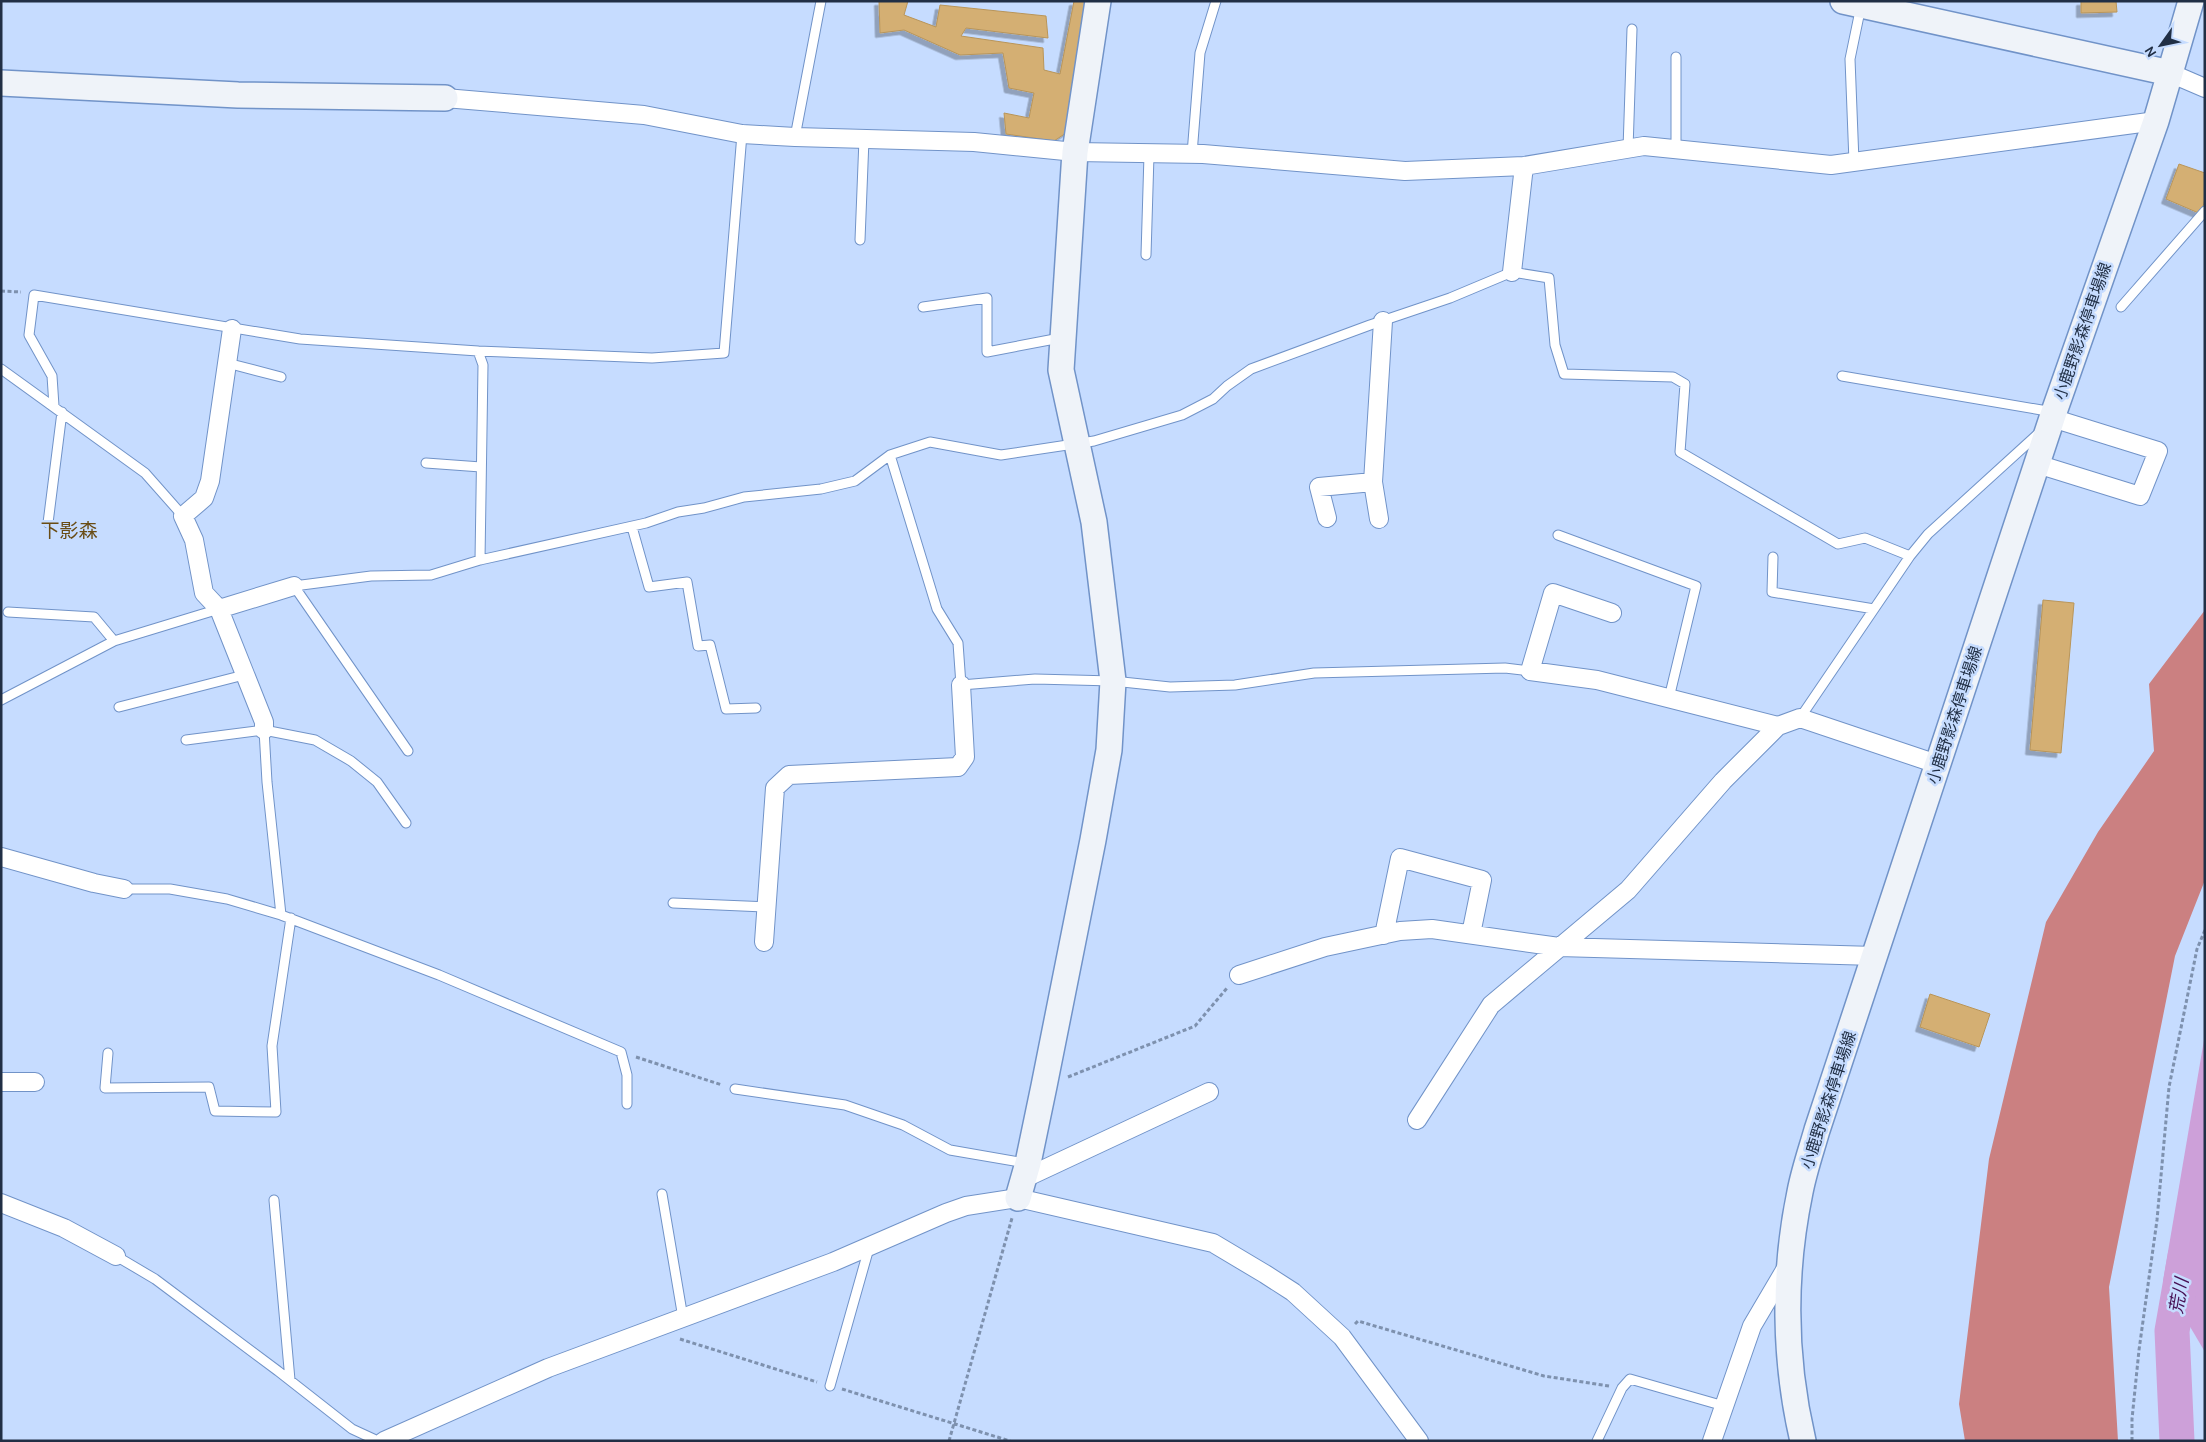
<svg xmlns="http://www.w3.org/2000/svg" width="2206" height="1442" font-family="Karla,'Noto Sans JP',sans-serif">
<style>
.forest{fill:#cb8081}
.water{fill:#cda0d9}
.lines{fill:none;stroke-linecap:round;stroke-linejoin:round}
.river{stroke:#cda0d9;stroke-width:35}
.building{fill:#d4af73;stroke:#b99559;filter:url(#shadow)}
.lane-casing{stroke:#7193c8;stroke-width:11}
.street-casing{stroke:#7193c8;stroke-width:20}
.secondary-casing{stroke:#7193c8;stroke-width:28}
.path{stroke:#7e91ae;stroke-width:3;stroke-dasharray:4 2.5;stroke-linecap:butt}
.lane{stroke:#fff;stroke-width:9}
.street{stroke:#fff;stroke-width:18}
.secondary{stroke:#eff3f9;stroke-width:25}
.labels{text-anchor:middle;stroke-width:5;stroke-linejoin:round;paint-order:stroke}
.street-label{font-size:16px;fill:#212f45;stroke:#c6dcff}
.water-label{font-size:18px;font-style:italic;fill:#471054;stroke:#c6dcff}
.quarter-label{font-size:19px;fill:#694c15;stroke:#c6dcff}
</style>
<defs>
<filter id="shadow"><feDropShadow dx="-4.5" dy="4.5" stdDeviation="0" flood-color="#0004"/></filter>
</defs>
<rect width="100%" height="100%" fill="#c6dcff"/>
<!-- forest -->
<path class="forest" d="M2205 610V880L2175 956 2109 1287 2118 1441H1965L1959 1404 1989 1159 2046 922 2098 832 2154 751 2149 684Z"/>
<!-- water -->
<path class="water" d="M2205 1034V1352L2163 1281Z"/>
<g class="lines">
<!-- river -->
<path class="river" d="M2177 1441 2172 1331 2185 1257"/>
</g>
<!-- building -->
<path class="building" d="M879 1H908L904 15 936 27 940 5 1046 16 1048 38 966 28 961 36 1043 48 1044 70 1060 74 1074 1H1087L1075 127 1054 141 1006 134 1004 113 1029 118 1034 93 1009 88 1003 53 960 55 904 30 880 33Z
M2081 1H2116L2117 12 2081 13Z
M2179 164 2205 173V199L2201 214 2166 199Z
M2043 600 2074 603 2061 753 2030 750Z
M1930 994 1990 1014 1979 1047 1920 1027Z"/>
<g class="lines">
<!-- lane casing -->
<g class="lane-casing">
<path id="lane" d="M795 137 821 1
M1628 149 1632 29
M1676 150V57
M1192 154 1200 53 1216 1
M1854 162 1850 59 1861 6
M860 240 864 139
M1146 255 1149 155
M923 307 987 298V352L1060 338
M2121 307 2205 211
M227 363 281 377
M1 369 145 473 183 516
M1842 376 2053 412
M54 406 52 376 29 335 34 295 300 339 478 351
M890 455 937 609 958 643 961 685 1035 679 1113 681 1170 687 1235 685 1314 673 1505 668 1530 671
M426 463 481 467
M48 523 62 412
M632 527 649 587 687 582 698 646 710 645 726 709 756 708
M1558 535 1696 586 1669 698
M1773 557 1772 592 1874 609
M480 560 483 365 478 351 652 358 724 353 742 134
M8 612 94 617 114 641
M1 700 114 641 219 609
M119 707 244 675
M1800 718 1910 556 1928 534 2039 433
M264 730 267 782 281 915
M186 740 264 730 315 740 351 761 377 782 406 823
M408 751 294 586 371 576 431 575 480 560 646 523 678 512 704 508 744 497 821 489 855 481 890 455 930 442 1001 455 1094 441 1182 415 1213 399 1227 386 1251 369 1370 325 1450 298 1512 272 1549 278 1555 345 1564 374 1673 377 1685 384 1680 452 1838 544 1865 538 1910 556
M124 889H170L227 899 281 915 439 975 621 1052 627 1075V1104
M673 903 767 907
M108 1053 105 1088 209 1087 215 1111 276 1112 272 1046 291 918
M735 1089 845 1105 903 1125 950 1150 1025 1163
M662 1194 683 1318
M274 1200 290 1380
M116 1256 155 1279 278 1371 352 1429 378 1441
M830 1386 869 1248
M1597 1441 1622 1388 1630 1379 1724 1406"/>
</g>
<!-- street casing -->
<g class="street-casing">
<path id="street" d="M2170 73 2205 88
M445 98 644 115 742 134 795 137 974 142 1075 152 1203 154 1405 171 1524 166 1644 146 1831 165 2156 121
M1512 272 1524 166
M232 329 210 481 204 498 183 516 194 540 204 593 219 609 264 722V730
M2037 464 2140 496 2158 451 2052 418
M1327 518 1319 487 1373 482
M1379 519 1373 482 1383 321
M219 609 294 586
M1612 613 1553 593 1530 671 1597 680 1778 726
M1 857 94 883 124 889
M1384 935 1400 858 1482 880 1471 934
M764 942 775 788 789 775 958 767 965 757 961 685
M1239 975 1325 947 1400 931 1432 929 1559 947 1875 956
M1 1082H35
M1417 1120 1491 1005 1628 890 1723 781 1778 726 1800 718 1937 764
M1023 1179 1209 1092
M1 1203 64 1228 116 1256
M384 1441 548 1368 833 1262 946 1213 966 1206 1018 1198 1213 1243 1265 1274 1293 1292 1342 1337 1419 1441
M1712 1441 1752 1326 1788 1265"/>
</g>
<!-- secondary casing -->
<g class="secondary-casing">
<path id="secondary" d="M1843 1 2170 73
M1 83 238 95 445 98
M1018 1198 1028 1163 1044 1086 1093 840 1109 750 1113 681 1094 522 1061 370 1075 152 1098 1
M1803 1441C1784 1360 1783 1274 1800 1192 1804 1171 1811 1151 1817 1130L2054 412 2156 121 2191 1"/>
</g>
<!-- path -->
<path class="path" d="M1 291 21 292
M636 1057 722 1085
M1068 1077 1195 1026 1227 988
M1355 1324 1358 1321 1544 1376 1609 1386
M680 1339 817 1382
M842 1389 1010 1441
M949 1441 1012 1218
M2132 1441V1419L2139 1350 2157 1220 2169 1087 2197 949 2205 930"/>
<!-- lane -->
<use href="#lane" class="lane"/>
<!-- street -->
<use href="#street" class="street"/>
<!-- secondary -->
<use href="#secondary" class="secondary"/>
</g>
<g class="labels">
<!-- street labels -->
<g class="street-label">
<text transform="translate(2082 331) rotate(-71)" y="6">小鹿野影森停車場線</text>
<text transform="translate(1954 715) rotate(-72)" y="6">小鹿野影森停車場線</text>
<text transform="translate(1828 1100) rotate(-72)" y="6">小鹿野影森停車場線</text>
</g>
<!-- water labels -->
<g class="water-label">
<text transform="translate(2179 1296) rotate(-80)" y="6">荒川</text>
</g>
<!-- quarter labels -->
<g class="quarter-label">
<text x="69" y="537">下影森</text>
</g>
</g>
<!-- border -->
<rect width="2206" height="1442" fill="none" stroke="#212f45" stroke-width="5"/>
<!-- north arrow -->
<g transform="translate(2161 45) rotate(237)" stroke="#c6dcff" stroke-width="4" paint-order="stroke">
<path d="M0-4L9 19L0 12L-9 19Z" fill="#212f45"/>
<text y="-8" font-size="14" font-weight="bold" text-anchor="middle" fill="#212f45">N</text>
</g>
</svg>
